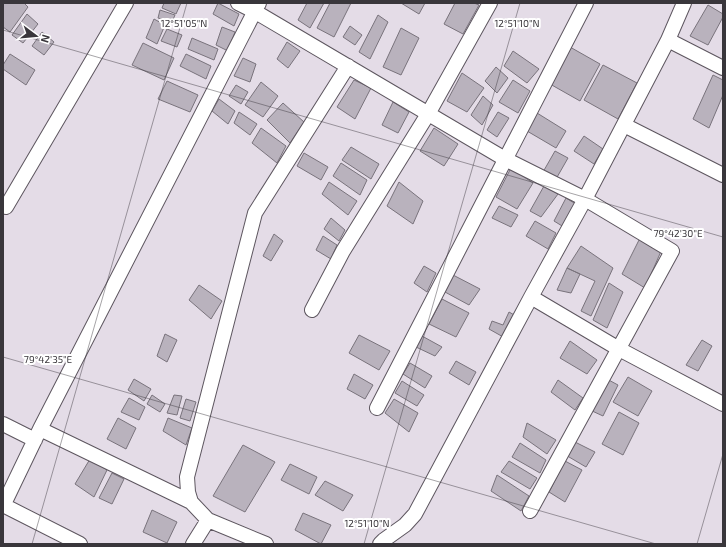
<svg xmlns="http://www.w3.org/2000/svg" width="726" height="547" font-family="'Exo 2',sans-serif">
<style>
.building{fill:#b9b2bd;stroke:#79737c}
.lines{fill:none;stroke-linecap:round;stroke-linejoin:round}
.street-casing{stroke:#5d565f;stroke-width:16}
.street{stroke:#fff;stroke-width:14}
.ticks{fill:none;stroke:#39363b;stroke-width:1;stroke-opacity:0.45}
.ticks-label{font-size:10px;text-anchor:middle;fill:#39363b;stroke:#fff;stroke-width:4;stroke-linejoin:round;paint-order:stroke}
</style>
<rect width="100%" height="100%" fill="#e4dce7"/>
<!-- building -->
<path class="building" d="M3 3H24L28 7 10 32 3 27Z
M164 3H181L176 14 162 8Z
M218 3 239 14 234 26 213 14Z
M307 3H324L310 28 298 20Z
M330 3H351L334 37 317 28Z
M401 3H425L419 14Z
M455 3H474L479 5 463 34 444 24Z
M708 5 723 14V17L708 45 690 36Z
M160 10 175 15 172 22 158 18Z
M27 14 38 24 23 43 12 35Z
M378 15 388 22 370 59 359 52Z
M154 19 165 25 157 44 146 38Z
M350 26 362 35 355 45 343 37Z
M222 27 235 32 228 51 216 45Z
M401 28 419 38 401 75 383 67Z
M167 29 182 35 177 47 161 41Z
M42 32 54 42 44 55 32 46Z
M192 38 218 49 214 60 188 49Z
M287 42 300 51 288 68 277 59Z
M143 43 174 58 164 80 132 65Z
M570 47 600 64 580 101 550 84Z
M513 51 539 69 527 83 504 66Z
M10 54 35 70 26 85 3 69V65Z
M186 54 211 66 206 79 180 66Z
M243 58 256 64 250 82 234 76Z
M603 65 637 83 618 119 584 100Z
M496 67 508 78 497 93 485 81Z
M462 73 484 88 467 112 447 101Z
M713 75 723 80V95L709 128 693 119Z
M354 80 371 88 355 119 337 107Z
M513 80 530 91 518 113 499 102Z
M167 81 198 95 190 112 158 99Z
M261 82 278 96 263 117 245 105Z
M236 85 248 92 241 104 229 96Z
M483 96 493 105 482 125 471 115Z
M219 99 235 111 228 124 212 111Z
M393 102 409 112 398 133 382 125Z
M283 103 304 122 290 143 267 120Z
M239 112 257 124 250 135 234 123Z
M498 112 509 118 497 137 487 130Z
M537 113 566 131 556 148 527 131Z
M261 128 286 146 277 163 252 143Z
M434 128 458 144 444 166 420 151Z
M584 136 603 149 594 164 574 151Z
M351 147 379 164 371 179 342 160Z
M555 151 568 158 556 179 543 172Z
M304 153 328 167 321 180 297 166Z
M341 163 367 180 360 195 333 176Z
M511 168 533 183 517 209 496 197Z
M329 182 357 201 348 215 322 194Z
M399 182 423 201 413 224 387 206Z
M544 186 558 194 541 217 530 211Z
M566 198 579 206 567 229 554 221Z
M499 206 518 215 511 227 492 218Z
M331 218 345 230 339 241 324 229Z
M535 221 556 233 548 249 526 236Z
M274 234 283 241 271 261 263 256Z
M323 236 337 245 331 259 316 250Z
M640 238 662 249 645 288 622 274Z
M581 246 613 268 591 316 581 311 595 281 567 268Z
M424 266 436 273 427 292 414 283Z
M567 268 580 274 571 293 557 290Z
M453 275 480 289 469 305 445 292Z
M609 283 623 292 607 328 593 320Z
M199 285 222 301 211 319 189 300Z
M442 299 469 313 456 337 429 324Z
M509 312 516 316 505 338 489 329 492 321 503 325Z
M165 334 177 340 167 362 157 356Z
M359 335 390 351 379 370 349 353Z
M422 336 442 347 435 356 416 347Z
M702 340 712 346 698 371 686 365Z
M570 341 597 360 587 374 560 358Z
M456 361 476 372 469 385 449 373Z
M410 363 432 376 425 388 403 374Z
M354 374 373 385 365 399 347 389Z
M628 377 652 391 638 416 613 402Z
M605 378 618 385 603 416 590 410Z
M134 379 151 389 144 401 128 390Z
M558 380 583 398 575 410 551 392Z
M402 381 424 395 417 406 395 393Z
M152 395 165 404 160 412 147 404Z
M174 395 182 396 177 415 167 413Z
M129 398 145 407 139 420 121 412Z
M186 399 196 402 190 421 180 418Z
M394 399 418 413 409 432 385 413Z
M619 412 639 423 623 455 602 444Z
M118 418 136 428 126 449 107 439Z
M168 418 192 428 186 445 163 431Z
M527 423 556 440 547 454 523 437Z
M573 441 595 452 586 467 564 454Z
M520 443 546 460 540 473 512 457Z
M243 445 275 462 245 512 213 496Z
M90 459 107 470 94 497 75 484Z
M509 461 537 478 530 489 501 472Z
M565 461 582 470 565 502 549 492Z
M290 464 317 477 309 494 281 480Z
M112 473 124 479 112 504 99 498Z
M497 475 529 496 521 511 491 491Z
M325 481 353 495 343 511 315 495Z
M152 510 177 522 167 543 143 532Z
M303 513 331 525 321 544 295 530Z"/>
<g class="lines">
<!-- street casing -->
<g class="street-casing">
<path id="street" d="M238 3 254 11 505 159 585 199 531 297 415 514 405 525 384 540 380 544
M668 40 723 68
M624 125 723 175
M6 207 126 3
M531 297 619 349 723 404
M312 310 343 251 428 114 490 3
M377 408 586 3
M3 424 35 440
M40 429 191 502
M3 505 80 544
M3 506 40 429 259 3
M530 511 672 251 585 199 668 40 684 3
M193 544 208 520
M266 544 208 520 191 502 188 492 187 477 255 213 348 66"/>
</g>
<!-- street -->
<use href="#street" class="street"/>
</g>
<!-- ticks -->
<path class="ticks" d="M3 30 723 237M3 357 656 544M32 544 187 3M364 544 520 3M697 544 723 454"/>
<g class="ticks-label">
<text x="184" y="27">12°51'05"N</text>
<text x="517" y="27">12°51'10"N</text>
<text x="678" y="237">79°42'30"E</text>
<text x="48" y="363">79°42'35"E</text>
<text x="367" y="527">12°51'10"N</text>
</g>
<!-- border -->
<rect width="726" height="547" fill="none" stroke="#39363b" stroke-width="8"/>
<!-- north arrow -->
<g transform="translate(36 36) rotate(106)" stroke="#ffffff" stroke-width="3" paint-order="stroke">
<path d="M0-3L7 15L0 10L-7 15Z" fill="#39363b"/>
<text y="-6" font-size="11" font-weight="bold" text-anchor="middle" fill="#39363b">N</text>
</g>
</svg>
